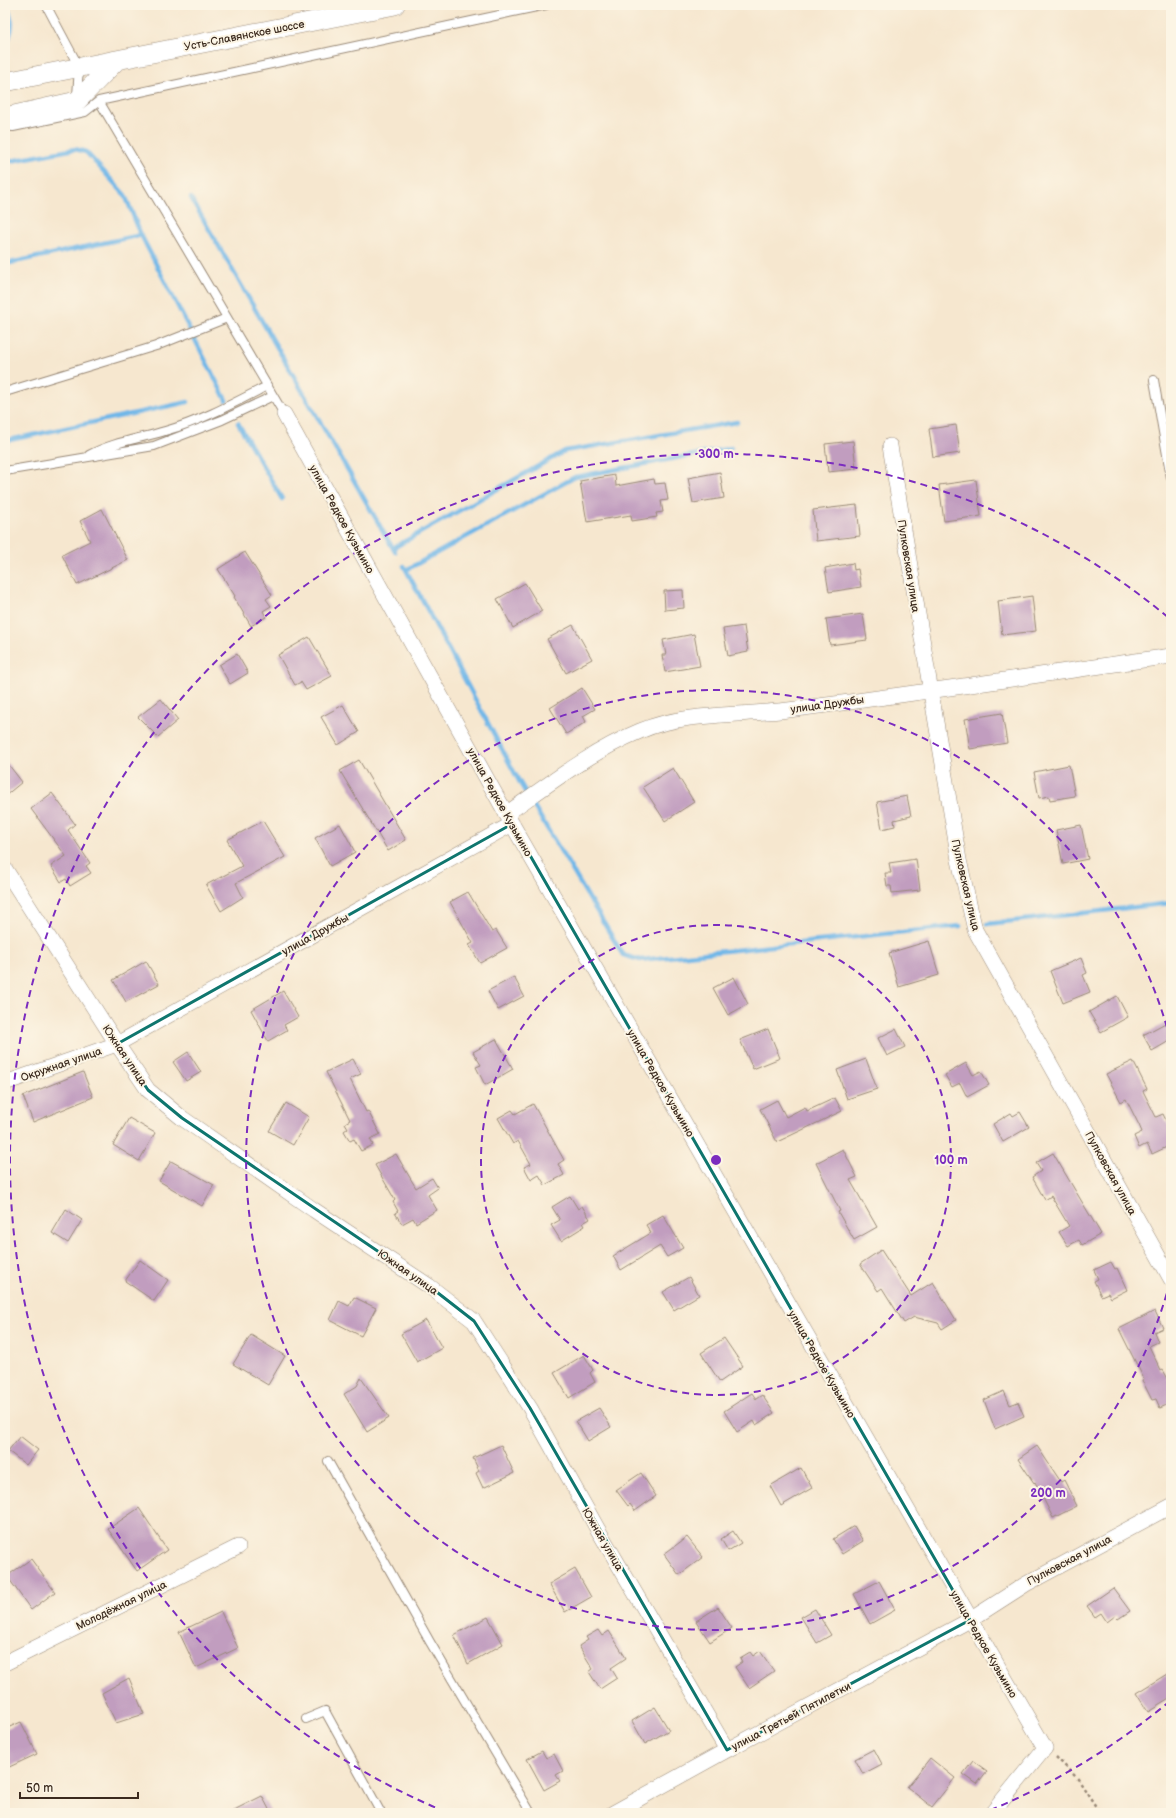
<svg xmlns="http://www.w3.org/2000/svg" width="1176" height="1818" font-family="'Balsamiq Sans',sans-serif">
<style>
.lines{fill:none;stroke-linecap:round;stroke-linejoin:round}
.stream{stroke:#71b7e8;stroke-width:4.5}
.building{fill:#c19dbf}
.service-casing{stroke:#988876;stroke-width:10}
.minor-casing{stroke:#988876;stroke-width:16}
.tertiary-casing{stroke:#988876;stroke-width:20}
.path{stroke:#988876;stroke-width:2.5;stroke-dasharray:3 3;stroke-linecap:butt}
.service{stroke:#fff;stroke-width:8}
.minor{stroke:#fff;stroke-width:15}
.tertiary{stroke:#fff;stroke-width:19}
.marked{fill:none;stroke:#0f766e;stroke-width:3;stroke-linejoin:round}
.ring{fill:none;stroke:#7b2cbf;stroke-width:2;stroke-dasharray:7 5}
.labels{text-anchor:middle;stroke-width:4;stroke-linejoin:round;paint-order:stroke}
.street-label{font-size:11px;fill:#3b2a1e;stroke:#fcf5e5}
.centre{fill:#7b2cbf;stroke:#fcf5e5;stroke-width:2}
.ring-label{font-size:12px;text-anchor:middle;font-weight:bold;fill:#7b2cbf;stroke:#fcf5e5;stroke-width:4;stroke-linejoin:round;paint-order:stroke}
</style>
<rect width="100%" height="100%" fill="#fcf5e5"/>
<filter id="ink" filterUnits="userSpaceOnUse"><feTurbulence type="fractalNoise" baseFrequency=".025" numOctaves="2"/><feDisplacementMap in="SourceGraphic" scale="8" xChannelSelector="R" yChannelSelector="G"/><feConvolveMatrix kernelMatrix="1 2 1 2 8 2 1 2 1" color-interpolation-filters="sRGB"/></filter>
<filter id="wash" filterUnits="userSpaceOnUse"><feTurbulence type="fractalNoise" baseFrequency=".012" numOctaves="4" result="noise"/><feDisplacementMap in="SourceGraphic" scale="16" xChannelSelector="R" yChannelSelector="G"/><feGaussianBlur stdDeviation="0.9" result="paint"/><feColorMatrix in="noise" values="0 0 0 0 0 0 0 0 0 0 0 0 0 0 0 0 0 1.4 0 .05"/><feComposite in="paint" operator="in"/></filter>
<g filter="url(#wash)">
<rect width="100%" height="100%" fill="#f6e7cf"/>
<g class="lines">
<!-- stream -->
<path class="stream" d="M5 40 9 38C14 25 12 18 6 5
M5 162 75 149 86 152 125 195 141 235 226 400
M191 198 395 552
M5 264 141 235
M238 423 282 499
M5 441 188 402
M393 548 565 451 737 422
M404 566 520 783 623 955 640 960 960 926
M406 570 575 477 731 448
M987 924 1171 903
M666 1813H668"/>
</g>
<g id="blocks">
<!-- building -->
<path class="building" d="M956 425 960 453 933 457 929 429Z
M853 441 856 469 828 472 825 444Z
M720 472 724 498 693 503 688 478Z
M615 475 616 486 654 479 655 484 665 483 668 500 661 501 663 512 656 513 657 517 632 521 631 515 587 522 580 481Z
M976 480 981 516 944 521 939 485Z
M857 505 860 536 816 541 813 510Z
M102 509 128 560 77 585 62 555 90 541 80 521Z
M245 552 272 595 266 599 271 606 263 611 266 617 251 626 234 597 235 596 218 569Z
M853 563 854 570 858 569 861 587 829 592 825 568Z
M525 583 542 611 513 628 497 599Z
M683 590 684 608 665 610 664 591Z
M1032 596 1036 631 1002 635 998 601Z
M863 614 867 640 830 645 826 619Z
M573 625 592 659 566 673 547 639Z
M744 626 748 652 728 656 723 629Z
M694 634 700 666 665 672 662 655H666L663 640Z
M309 637 332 676 306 690 301 682 295 685 278 655Z
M237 654 248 673 230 684 219 665Z
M582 688 595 709 583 716 586 722 566 734 550 708Z
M161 699 178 720 158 737 138 717Z
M343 705 359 732 338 745 321 717Z
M1002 713 1007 743 970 749 965 719Z
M5 760 22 782 5 796Z
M359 760 406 840 388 851 340 771Z
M1069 765 1075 796 1050 800 1049 796 1039 798 1034 772Z
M673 768 694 802 665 821 643 787Z
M52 793 75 824 68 830 90 863 86 866 91 873 70 886 66 879 61 882 51 866 66 856 31 809Z
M907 796 911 816 894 820 895 826 882 829 877 802Z
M263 821 285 857 236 883 243 897 221 911 206 885 242 866 227 840Z
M340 824 355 852 330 866 315 838Z
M1081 825 1088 859 1063 864 1056 830Z
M916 859 920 890 892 893 891 886H887L885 873H891L889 863Z
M468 892 492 932 496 930 507 948 480 963 469 945 473 943 450 902Z
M929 941 939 975 899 987 889 953Z
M1081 958 1087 973 1083 975 1090 992 1063 1003 1050 971Z
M146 961 159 984 126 1002 113 980Z
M514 977 524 996 498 1010 488 991Z
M734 977 748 1004 728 1015 713 988Z
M283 991 298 1017 284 1025 287 1030 268 1041 251 1010Z
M1117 996 1128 1017 1101 1032 1089 1012Z
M1171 1020V1040L1152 1051 1143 1035Z
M768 1029 780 1058 753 1069 740 1040Z
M896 1029 905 1047 887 1056 878 1038Z
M496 1039 513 1069 485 1085 476 1067 481 1065 473 1052Z
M188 1052 201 1072 186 1081 173 1062Z
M353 1059 361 1074 350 1079 366 1112 368 1111 380 1134 370 1139 373 1145 361 1151 354 1139 350 1141 344 1131 348 1128 345 1123 350 1120 326 1072Z
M866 1059 877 1089 847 1099 837 1070Z
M1133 1061 1147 1089 1143 1091 1156 1117 1163 1114 1171 1131V1145L1152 1154 1147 1144 1139 1148 1134 1136 1142 1132 1139 1125 1126 1099 1121 1102 1106 1074Z
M966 1063 973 1075 981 1071 989 1085 967 1097 960 1083 952 1087 945 1075Z
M83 1072 93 1097 33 1122 23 1096Z
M835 1098 842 1111 777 1142 760 1109 777 1100 786 1117 805 1107 807 1111Z
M286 1103 309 1117 293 1145 269 1131Z
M533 1104 564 1160 558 1164 564 1175 545 1185 539 1175 531 1180 524 1167 531 1164 518 1141 513 1144 498 1118 512 1110 515 1114Z
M1020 1112 1029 1127 1003 1142 993 1124 1011 1113 1013 1116Z
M129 1118 155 1133 139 1161 113 1145Z
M843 1149 857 1177 850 1180 877 1227 854 1240 838 1212 840 1211 816 1163Z
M1053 1153 1101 1234 1082 1245 1079 1240 1068 1246 1059 1232 1069 1226 1051 1196 1045 1200 1032 1177 1041 1171 1036 1163Z
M396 1154 416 1188 432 1178 438 1188 428 1195 437 1210 416 1223 413 1218 402 1224 395 1213 398 1211 393 1202 395 1200 375 1165Z
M171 1161 214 1185 202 1206 159 1181Z
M570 1196 578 1209 582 1206 590 1219 583 1223 585 1226 561 1241 551 1225 560 1220 552 1207Z
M66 1209 82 1220 68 1243 52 1233Z
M663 1215 683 1248 667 1257 660 1246 621 1270 613 1256 651 1233 646 1225Z
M881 1250 911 1296 933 1282 956 1320 942 1329 938 1323 914 1317 904 1323 882 1288 878 1291 860 1264Z
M140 1260 168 1280 154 1301 125 1281Z
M1111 1262 1115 1269 1117 1268 1127 1290 1111 1298 1108 1293 1101 1296 1094 1281 1098 1279 1094 1270Z
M689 1277 699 1295 674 1310 663 1292Z
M354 1297 376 1308 361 1336 330 1320 339 1301 349 1306Z
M1155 1311 1163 1328 1154 1332 1158 1342 1149 1346 1161 1371 1163 1370 1171 1384V1403L1160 1408 1156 1399 1152 1400 1142 1380 1144 1379 1119 1329Z
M426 1320 442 1348 417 1362 401 1334Z
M251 1335 285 1356 268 1385 233 1364Z
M724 1338 743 1366 720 1382 701 1353Z
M584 1355 593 1370 590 1373 595 1382 569 1398 554 1373Z
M361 1378 389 1418 367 1432 344 1394 357 1386Z
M1004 1391 1010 1405 1018 1402 1024 1416 995 1429 984 1400Z
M752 1393 756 1399 762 1395 774 1413 756 1425 754 1421 737 1432 724 1411Z
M599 1408 611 1427 588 1441 576 1421Z
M20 1436 38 1450 26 1465 8 1451Z
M501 1445 514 1473 483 1488 476 1473 479 1471 473 1458Z
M1037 1446 1061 1482 1064 1480 1077 1506 1053 1518 1035 1482 1034 1483 1018 1459Z
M801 1468 812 1488 781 1506 770 1486Z
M641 1473 656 1496 635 1511 630 1504 628 1506 616 1490Z
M139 1508 167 1550 137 1571 108 1529Z
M854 1526 863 1541 842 1554 833 1539Z
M733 1531 741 1543 728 1551 721 1539Z
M687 1537 703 1557 679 1575 664 1554Z
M31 1559 55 1592 31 1610 7 1576Z
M575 1569 591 1597 565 1612 549 1584Z
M879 1581 895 1610 870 1624 854 1594Z
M1113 1588 1130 1611 1118 1619 1115 1616 1107 1622 1101 1613 1095 1617 1087 1606Z
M718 1607 732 1628 710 1642 696 1621Z
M815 1609 831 1635 817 1643 801 1617Z
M221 1612 238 1648 196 1668 179 1632Z
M488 1617 503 1644 468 1664 454 1635Z
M598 1630 602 1636 609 1631 626 1658 611 1668 617 1678 600 1689 589 1672 593 1669 579 1646 588 1640 586 1637Z
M760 1651 774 1671 749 1688 735 1667 742 1662 740 1658 750 1652 753 1656Z
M1167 1674 1171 1681V1698L1148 1712 1136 1693Z
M129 1678 144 1714 116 1723 102 1693Z
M655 1707 669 1730 645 1744 632 1721Z
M21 1722 37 1754 5 1769V1729Z
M874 1749 882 1764 863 1774 855 1759Z
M542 1751 546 1758 554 1754 563 1771 556 1775 560 1781 544 1790 527 1759Z
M930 1758 955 1778 932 1807 907 1787Z
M973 1761 987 1771 977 1784 963 1774Z
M262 1796 271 1813H228Z"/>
</g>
</g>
<g filter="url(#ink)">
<use href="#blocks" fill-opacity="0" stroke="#988876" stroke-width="1"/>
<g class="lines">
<!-- service casing -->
<g class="service-casing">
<path id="service" d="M46 5 79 67 77 96
M99 101 284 414
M5 126 13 127 85 112 99 101 546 5
M1154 380 1171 478
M5 392 156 346 227 318
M89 455C113 442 139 439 165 431 201 421 234 403 267 386
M5 471 154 446 222 420 273 396
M328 1461 430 1642 531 1813
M306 1719 325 1711 381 1813"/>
</g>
<!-- minor casing -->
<g class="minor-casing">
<path id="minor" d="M284 414 512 824 1045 1748 992 1813
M890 446 959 860 975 930 1171 1279
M506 814C549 784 592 751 640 731 684 712 740 716 788 710 916 694 1043 674 1171 656
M5 869 117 1044 148 1090 182 1118 314 1210 429 1286 474 1321 530 1408 597 1528 727 1750
M5 1083 117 1044 512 824
M5 1663 238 1547
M613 1813 727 1750 970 1620 1026 1584 1171 1506"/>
</g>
<!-- tertiary casing -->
<g class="tertiary-casing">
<path id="tertiary" d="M5 82 395 5
M5 117 77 101 117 60"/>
</g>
<!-- path -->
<path class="path" d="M1056 1757 1078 1779 1100 1813"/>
<!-- service -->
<use href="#service" class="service"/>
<!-- minor -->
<use href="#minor" class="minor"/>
<!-- tertiary -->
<use href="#tertiary" class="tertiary"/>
</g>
</g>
<!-- marked area -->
<path class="marked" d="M512 824 970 1620 727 1750 530 1408 474 1321 429 1286 182 1118 148 1090 117 1044Z"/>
<!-- distance rings -->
<g class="ring">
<circle cx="716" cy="1160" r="235"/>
<path d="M1170 1282A470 470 0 1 1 1170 1038"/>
<path d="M1170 1701A706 706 0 0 1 986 1812M446 1812A706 706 0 1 1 1170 619"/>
</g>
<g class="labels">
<!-- street labels -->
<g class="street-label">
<text transform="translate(244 35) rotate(-11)" y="4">Усть-Славянское шоссе</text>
<text transform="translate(342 519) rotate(61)" y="4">улица Редкое Кузьмино</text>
<text transform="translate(909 566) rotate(81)" y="4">Пулковская улица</text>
<text transform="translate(827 704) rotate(-8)" y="4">улица Дружбы</text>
<text transform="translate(500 802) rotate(61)" y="4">улица Редкое Кузьмино</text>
<text transform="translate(966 885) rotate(77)" y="4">Пулковская улица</text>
<text transform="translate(315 934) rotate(-29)" y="4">улица Дружбы</text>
<text transform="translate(125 1055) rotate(56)" y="4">Южная улица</text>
<text transform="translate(61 1064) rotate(-19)" y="4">Окружная улица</text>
<text transform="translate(661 1083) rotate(60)" y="4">улица Редкое Кузьмино</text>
<text transform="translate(1111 1173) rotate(61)" y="4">Пулковская улица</text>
<text transform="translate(408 1272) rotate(35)" y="4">Южная улица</text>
<text transform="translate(822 1364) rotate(60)" y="4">улица Редкое Кузьмино</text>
<text transform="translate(603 1539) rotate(60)" y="4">Южная улица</text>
<text transform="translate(1069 1560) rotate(-28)" y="4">Пулковская улица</text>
<text transform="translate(121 1605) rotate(-26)" y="4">Молодёжная улица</text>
<text transform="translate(984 1644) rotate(60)" y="4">улица Редкое Кузьмино</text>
<text transform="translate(791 1716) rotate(-28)" y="4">улица Третьей Пятилетки</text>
</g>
</g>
<circle cx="716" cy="1160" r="6" class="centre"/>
<g class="ring-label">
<text x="716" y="458">300 m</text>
<text x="951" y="1164">100 m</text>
<text x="1048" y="1497">200 m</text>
</g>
<!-- margin -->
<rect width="1176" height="1818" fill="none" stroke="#fcf5e5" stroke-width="20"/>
<!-- scale -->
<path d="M20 1792v6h118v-6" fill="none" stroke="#3b2a1e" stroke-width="2"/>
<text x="26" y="1792" font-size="12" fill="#3b2a1e" stroke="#fcf5e5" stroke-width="3" paint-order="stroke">50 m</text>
</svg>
